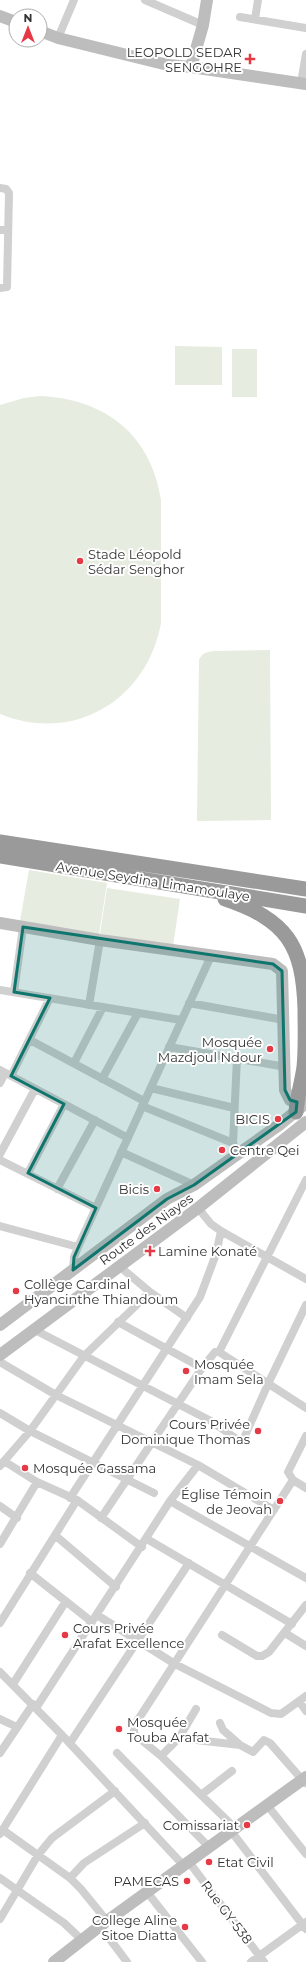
<svg xmlns="http://www.w3.org/2000/svg" width="306" height="1962" font-family="Montserrat,sans-serif">
<style>
.green{fill:#e6ecdf}
.lines{fill:none;stroke-linecap:round;stroke-linejoin:round}
.street{stroke:#d0d0d0;stroke-width:8}
.secondary{stroke:#bdbdbd;stroke-width:12}
.highway{stroke:#9a9a9a;stroke-width:15}
.marked{fill:#0f766e;fill-opacity:0.2;stroke:#0f766e;stroke-width:3;stroke-linejoin:round}
.poi-dot{fill:#e63946;stroke:#fff;stroke-width:1.5}
.labels{text-anchor:middle;stroke-width:4;stroke-linejoin:round;paint-order:stroke}
.poi-label{font-size:13px;fill:#333;stroke:#fff;text-anchor:end}
.street-label{font-size:13px;fill:#333;stroke:#fff}
</style>
<rect width="100%" height="100%" fill="#fff"/>
<!-- green -->
<path class="green" d="M175 346 222 347V385H175Z
M232 349H257V397H232Z
M40 396C105 399 151 434 161 500V623C147 700 74 744 0 714V405L24 398Z
M270 650 271 820 197 821 199 660C202 653 206 652 214 651Z
M29 870 107 883 99 934 20 921Z
M107 888 180 899 173 946 100 934Z"/>
<g class="lines">
<!-- street -->
<path class="street" d="M145 0 203 25
M240 17 306 28
M255 19 258 0
M58 38 74 0
M301 83 306 54
M0 188 6 189 9 193 7 287 0 288
M0 230H8
M0 990 181 1020
M14 992 23 927
M189 1003 284 1020
M89 1005 100 940
M30 1040 144 1101
M169 1047 286 1067
M74 1063 103 1007
M0 1070 128 1138
M11 1076 50 998
M102 1079 138 1013
M0 1083 5 1073
M151 1088 234 1108
M142 1106 233 1143
M235 1147 233 1143 237 1058
M121 1152 194 1185
M0 1154 35 1089
M0 1160 96 1208
M28 1173 64 1104
M57 1189 95 1120
M198 1208 211 1224 221 1231 306 1279
M0 1226 78 1247
M119 1266 150 1292 187 1318
M73 1270 74 1257 78 1247 211 956
M118 1322 202 1368
M33 1329 211 1421 238 1440H242L244 1438 268 1384 306 1305
M219 1352 306 1180
M0 1362 56 1395 198 1465 274 1510
M0 1413 30 1431 154 1493
M306 1436 288 1472 293 1480 306 1488
M4 1461 37 1482 77 1500 142 1547
M0 1466 30 1431 84 1356 150 1292
M70 1498 200 1297 216 1254 221 1231
M170 1501 306 1578
M0 1506 17 1518
M101 1518 202 1368 215 1352H219L306 1408
M56 1536 116 1587
M147 1539 292 1624
M0 1544 37 1482
M30 1573 92 1622
M97 1615 175 1664 271 1713 281 1714 306 1696
M0 1623 77 1500
M285 1633 306 1646
M222 1635 257 1656H262L269 1652 306 1605
M0 1672 62 1735 184 1866
M13 1684 66 1601
M299 1701 306 1711
M36 1708 170 1501 198 1465
M0 1719 17 1727
M220 1723 223 1730 239 1744
M179 1738 196 1709
M70 1743 189 1563
M0 1753 33 1704
M117 1753 209 1847
M161 1756 179 1738 240 1745 253 1752 264 1740 270 1743 305 1783
M201 1795 232 1771
M267 1805 306 1854
M235 1828 161 1756 134 1734V1726L293 1480
M3 1830 70 1878 81 1889 107 1921
M231 1831 306 1929
M0 1834 62 1735
M189 1862 264 1962
M0 1878 64 1923 82 1940
M70 1878 84 1863 145 1823
M147 1892 202 1962
M0 1919 38 1855 52 1838 115 1791
M100 1926 127 1962
M251 1962 306 1922"/>
<!-- secondary -->
<path class="secondary" d="M0 16 16 22
M40 31 58 38 168 65 191 67 306 84
M191 67 203 25 207 0
M0 923 100 940 273 964 282 971 285 1090 290 1100 297 1102
M0 1325 167 1199 194 1185 279 1125 306 1103
M0 1355 198 1208 306 1122
M54 1962 100 1926 306 1777"/>
<!-- highway -->
<path class="highway" d="M0 842 306 889
M0 856 306 906
M225 899C287 920 303 945 305 1009 305 1028 306 1048 304 1067 302 1082 297 1097 296 1112"/>
</g>
<!-- marked area -->
<path class="marked" d="M23 927 273 964 282 971 285 1090 290 1100 297 1102 296 1112 194 1185 167 1199 73 1270 74 1257 96 1208 28 1173 64 1104 11 1076 50 998 14 992Z"/>
<!-- markers -->
<g class="poi-dot">
<path d="M248 53h4v4h4v4h-4v4h-4v-4h-4v-4h4z"/>
<circle cx="80" cy="561" r="4"/>
<circle cx="270" cy="1049" r="4"/>
<circle cx="278" cy="1119" r="4"/>
<circle cx="222" cy="1150" r="4"/>
<circle cx="157" cy="1189" r="4"/>
<path d="M148 1245h4v4h4v4h-4v4h-4v-4h-4v-4h4z"/>
<circle cx="16" cy="1291" r="4"/>
<circle cx="186" cy="1371" r="4"/>
<circle cx="258" cy="1431" r="4"/>
<circle cx="25" cy="1468" r="4"/>
<circle cx="280" cy="1501" r="4"/>
<circle cx="65" cy="1635" r="4"/>
<circle cx="119" cy="1729" r="4"/>
<circle cx="247" cy="1825" r="4"/>
<circle cx="209" cy="1862" r="4"/>
<circle cx="187" cy="1881" r="4"/>
<circle cx="185" cy="1927" r="4"/>
</g>
<g class="labels">
<!-- poi labels -->
<g class="poi-label">
<text x="242" y="57">LEOPOLD SEDAR<tspan x="242" dy="15">SENGOHRE</tspan></text>
<text x="88" y="559" text-anchor="start">Stade Léopold<tspan x="88" dy="15">Sédar Senghor</tspan></text>
<text x="262" y="1047">Mosquée<tspan x="262" dy="15">Mazdjoul Ndour</tspan></text>
<text x="270" y="1124">BICIS</text>
<text x="230" y="1155" text-anchor="start">Centre Qei</text>
<text x="149" y="1194">Bicis</text>
<text x="158" y="1256" text-anchor="start">Lamine Konaté</text>
<text x="24" y="1289" text-anchor="start">Collège Cardinal<tspan x="24" dy="15">Hyancinthe Thiandoum</tspan></text>
<text x="194" y="1369" text-anchor="start">Mosquée<tspan x="194" dy="15">Imam Sela</tspan></text>
<text x="250" y="1429">Cours Privée<tspan x="250" dy="15">Dominique Thomas</tspan></text>
<text x="33" y="1473" text-anchor="start">Mosquée Gassama</text>
<text x="272" y="1499">Église Témoin<tspan x="272" dy="15">de Jeovah</tspan></text>
<text x="73" y="1633" text-anchor="start">Cours Privée<tspan x="73" dy="15">Arafat Excellence</tspan></text>
<text x="127" y="1727" text-anchor="start">Mosquée<tspan x="127" dy="15">Touba Arafat</tspan></text>
<text x="239" y="1830">Comissariat</text>
<text x="217" y="1867" text-anchor="start">Etat Civil</text>
<text x="179" y="1886">PAMECAS</text>
<text x="177" y="1925">College Aline<tspan x="177" dy="15">Sitoe Diatta</tspan></text>
</g>
<!-- street labels -->
<g class="street-label">
<text transform="translate(153 881) rotate(9)" y="5">Avenue Seydina Limamoulaye</text>
<text transform="translate(146 1229) rotate(-36)" y="5">Route des Niayes</text>
<text transform="translate(227 1912) rotate(53)" y="5">Rue GY-538</text>
</g>
</g>
<!-- north arrow -->
<g transform="translate(28 28)"><circle r="19" fill="#ffffff" stroke="#adadad"/>
<path d="M0-3L7 15L0 10L-7 15Z" fill="#e63946"/>
<text y="-6" font-size="11" font-weight="bold" text-anchor="middle" fill="#333333">N</text>
</g>
</svg>
